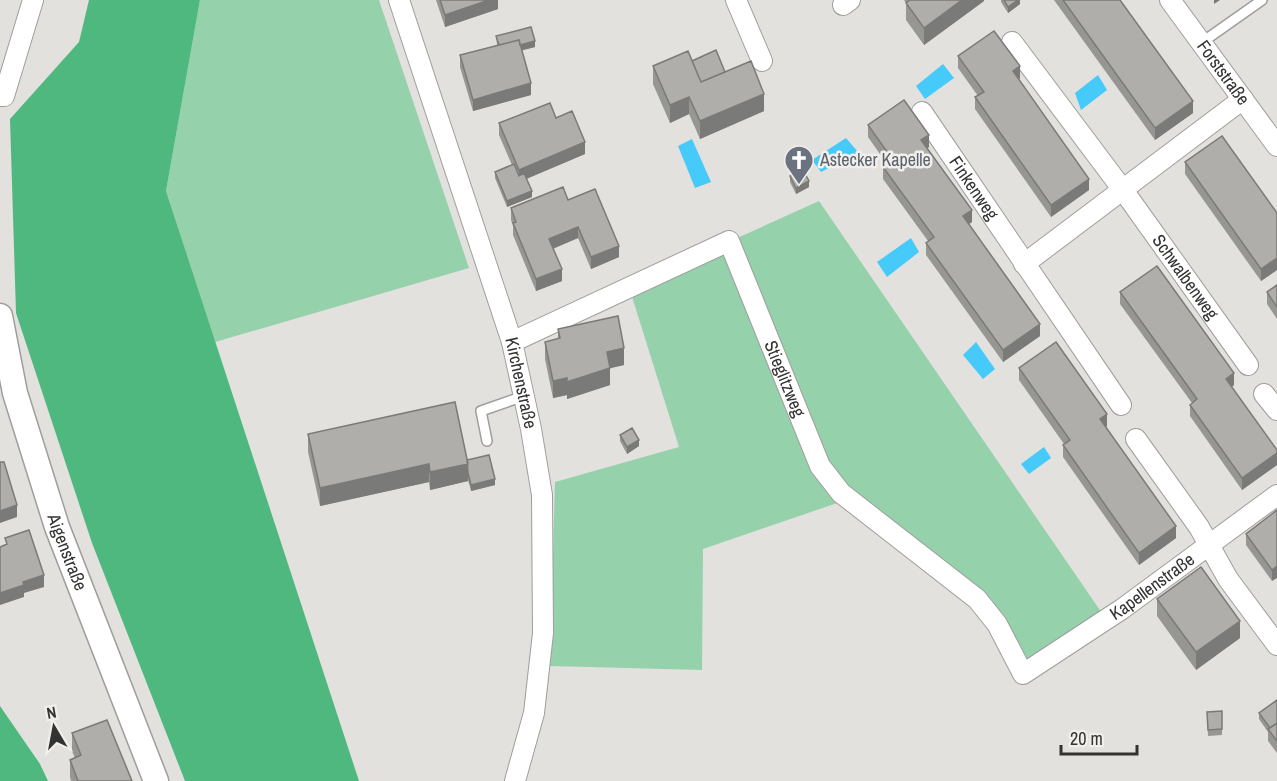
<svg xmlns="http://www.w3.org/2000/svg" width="1277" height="781" font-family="'Archivo Narrow',sans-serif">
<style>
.green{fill:#95d1ab}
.forest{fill:#4fb87e}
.water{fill:#46caf9}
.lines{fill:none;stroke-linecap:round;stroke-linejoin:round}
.service-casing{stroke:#9f9e9b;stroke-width:12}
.minor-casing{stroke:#9f9e9b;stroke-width:22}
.tertiary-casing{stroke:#9f9e9b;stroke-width:27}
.service{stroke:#fff;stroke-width:9}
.minor{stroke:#fff;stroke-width:20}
.tertiary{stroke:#fff;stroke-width:24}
.wall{fill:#969693}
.shaded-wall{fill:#7a7a78}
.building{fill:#afaeab;stroke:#7a7a78;stroke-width:1.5}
.labels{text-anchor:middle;stroke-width:5;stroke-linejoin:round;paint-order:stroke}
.street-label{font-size:18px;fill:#333332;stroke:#f0efeb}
.worship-label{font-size:18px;fill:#5b616d;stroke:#f0efeb;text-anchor:start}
</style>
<rect width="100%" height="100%" fill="#e3e1de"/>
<!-- green -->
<path class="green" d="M200 0H379L469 268 215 342 166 191Z
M819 201 1106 619 1023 674 997 624 849 499 703 549 702 670 550 666 555 482 679 447 629 287Z"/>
<!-- forest -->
<path class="forest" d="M89 0H200L166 191 359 781H185L92 543 16 313 10 119 79 42Z
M0 706 40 764 48 781H0Z"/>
<!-- water -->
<path class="water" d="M943 64 954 78 925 99 916 86Z
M1098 75 1107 90 1081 110 1075 93Z
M846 138 859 153 821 172 812 160Z
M692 139 711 182 695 188 678 146Z
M911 238 919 252 887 277 877 262Z
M976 342 995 369 983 379 963 355Z
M1044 447 1051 458 1029 474 1021 464Z"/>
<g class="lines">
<!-- service casing -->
<g class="service-casing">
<path id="service" d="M1201 43 1262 0
M487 441 481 411 524 396"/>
</g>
<!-- minor casing -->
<g class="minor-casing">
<g id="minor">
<path id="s1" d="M399 0 512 342 531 429 542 495 543 633 534 713 515 781"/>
<path d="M736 0 762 61"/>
<path id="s2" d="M1170 0 1277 146"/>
<path d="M843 5 850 0"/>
<path id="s3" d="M1012 42 1123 190 1248 365"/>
<path d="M0 96H4L33 0"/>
<path id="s4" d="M922 112 1121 405"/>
<path d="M1024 264 1243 99"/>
<path id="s5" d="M512 342 729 241 820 466 841 493 977 599 997 624 1023 674 1122 609 1277 495"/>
<path d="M1264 394 1277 410"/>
<path d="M1136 439 1199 527 1228 579 1277 645"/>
</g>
</g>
<!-- tertiary casing -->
<g class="tertiary-casing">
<g id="tertiary">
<path id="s6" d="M0 316 15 393 57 527 156 781"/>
</g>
</g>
<!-- service -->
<use href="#service" class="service"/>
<!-- minor -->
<use href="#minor" class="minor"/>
<!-- tertiary -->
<use href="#tertiary" class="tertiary"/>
</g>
<!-- wall -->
<path class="wall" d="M436 0H498V9L445 27Z
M904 0H984V1L924 45 906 20V3Z
M1001 0H1020V4L1008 13 1001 2Z
M1054 0H1120L1193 113 1155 140Z
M496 36 535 47 522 50 531 95 473 111 460 67V55L497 45Z
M958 56 1020 78 1019 79 1089 190 1051 217 975 109V97L978 96 958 68Z
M692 61 725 72 764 111 700 139 689 114 670 123 653 84V66Z
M556 118 585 154 526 179 532 197 507 207 495 178V172L512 165 499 135V123Z
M868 125 929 147 927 148 972 222 969 224 1040 336 1003 362 926 255V243L928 241 883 179V167L887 164 868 137Z
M1185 162 1277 213V270L1261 281 1185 174Z
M790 176 809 187 796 194 790 182Z
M568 200 619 257 591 269 578 238 553 249 562 281 536 291 513 235V226L511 220V208Z
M1277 285V319L1267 304V292Z
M1120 292 1234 385 1232 387 1277 450V465L1242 490 1190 416V405L1192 403 1120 304Z
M558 329 624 365 610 368V385L567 399V395L553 398 545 359V342L558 339Z
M1019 368 1107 426 1106 427 1176 538 1139 565 1063 457V445L1064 444 1019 380Z
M308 434 467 460 495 485 471 491 468 480V481L430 490 429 482 320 506 308 452Z
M620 435 639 446 627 454 620 441Z
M1277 510 1272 581 1246 545V534Z
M1157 599 1240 638 1196 670 1157 616Z
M1277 700V753L1268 741V732L1259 719V713Z
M1222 711V735L1208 736 1207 712Z
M72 733 132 781H71L70 777V760L75 758 72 751Z"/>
<!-- shaded-wall -->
<path class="shaded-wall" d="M489 0H498V9L445 27V15Z
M962 0H984V1L924 45V28Z
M1018 0H1020V4L1008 13V7Z
M1214 0H1220L1214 4Z
M535 41V47L500 56V50Z
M1020 66V78L1013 83V71Z
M531 83V95L473 111V100Z
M764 94V111L700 139V121Z
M689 97V114L670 123V105Z
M1193 101V113L1155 140V128Z
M929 135V147L921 152V140Z
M585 142V154L519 182V170Z
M1089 179V190L1051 217V205Z
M809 181V187L796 194V188Z
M532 191V197L507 207V201Z
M972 210V222L963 228V216Z
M578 227V238L549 250V239Z
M619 246V257L591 269V257Z
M1277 258V270L1261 281V269Z
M562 269V281L536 291V279Z
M1040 324V336L1003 362V350Z
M624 348V365L607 369V352Z
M610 368V385L567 399V382Z
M1234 373V385L1226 391V379Z
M567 378V395L553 398V381Z
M1107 414V426L1100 431V419Z
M639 440V446L627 454V447Z
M1277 453V465L1242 490V478Z
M429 464V482L320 506V488Z
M468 464V481L430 490V472Z
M495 479V485L471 491V485Z
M17 505V517L0 523V511Z
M1176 526V538L1139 565V553Z
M1277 566V578L1272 581V570Z
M44 575V587L24 593V597L0 605V593L23 582Z
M1240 621V638L1196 670V652Z"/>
<!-- building -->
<path class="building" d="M440 0H489L445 15Z
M910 0H962L924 28 906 3Z
M1004 0H1018L1008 7Z
M1063 0H1120L1193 101 1155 128Z
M531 27 535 41 520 45 519 40 499 45 496 36Z
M994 31 1020 66 1013 71 1089 179 1051 205 975 97 984 92 958 56Z
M519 40 531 83 473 100 460 55Z
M716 50 725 72 701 82 692 61Z
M688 51 701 82 751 61 764 94 700 121 689 97 670 105 653 66Z
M904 100 929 135 921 140 972 210 963 216 1040 324 1003 350 926 243 934 237 883 167 893 160 868 125Z
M550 103 556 118 572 111 585 142 519 170 499 123Z
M1222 136 1277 213V258L1261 269 1185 162Z
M514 164 519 176 524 173 532 191 507 201 495 172Z
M803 170 809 181 796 188 790 176Z
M563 187 568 200 595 189 619 246 591 257 578 227 549 239 562 269 536 279 513 223 516 222 511 208Z
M1157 266 1234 373 1226 379 1277 450V453L1242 478 1190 405 1197 399 1120 292Z
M1277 285V307L1267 292Z
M618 316 624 348 607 352 610 368 567 382V378L553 381 545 342 560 338 558 329Z
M1056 342 1107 414 1100 419 1176 526 1139 553 1063 445 1070 440 1019 368Z
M455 402 468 464 430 472 429 464 320 488 308 434Z
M632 428 639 440 627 447 620 435Z
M489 455 495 479 471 485 468 473 467 460Z
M0 462H4L17 505 0 511Z
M1277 510V566L1272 570 1246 534Z
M29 530 44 575 23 582 24 585 0 593V547L7 544 5 538Z
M1201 567 1240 621 1196 652 1157 599Z
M1277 700V723L1270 728 1259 713Z
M1222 711V729L1208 730 1207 712Z
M107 720 132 781H78L70 760 81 755 72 733Z
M1277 723V741L1268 729Z"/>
<!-- icons -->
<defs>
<g id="church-pin" transform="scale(1.5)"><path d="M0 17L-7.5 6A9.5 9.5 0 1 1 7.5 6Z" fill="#6b7280" stroke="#f0efeb"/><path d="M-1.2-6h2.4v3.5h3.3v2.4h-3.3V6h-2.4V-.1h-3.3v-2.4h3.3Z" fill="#fff"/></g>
</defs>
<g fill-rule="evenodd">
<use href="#church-pin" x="799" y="160"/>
</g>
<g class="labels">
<!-- street labels -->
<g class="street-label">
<text dy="6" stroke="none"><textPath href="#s2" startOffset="90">Forststraße</textPath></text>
<text dy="6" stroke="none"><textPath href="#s4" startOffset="92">Finkenweg</textPath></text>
<text dy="6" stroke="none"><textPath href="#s3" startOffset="292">Schwalbenweg</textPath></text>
<text dy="6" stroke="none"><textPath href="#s5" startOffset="388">Stieglitzweg</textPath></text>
<text dy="6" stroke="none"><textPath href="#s1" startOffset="402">Kirchenstraße</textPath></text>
<text dy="6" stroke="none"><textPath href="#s6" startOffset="246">Aigenstraße</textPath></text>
<text dy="6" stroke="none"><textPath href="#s5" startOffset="933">Kapellenstraße</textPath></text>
</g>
<!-- worship labels -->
<g class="worship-label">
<text x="820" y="166">Astecker Kapelle</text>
</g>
</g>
<!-- north arrow -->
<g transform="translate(54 727) rotate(350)" stroke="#f0efeb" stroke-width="4.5" paint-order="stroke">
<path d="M0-4.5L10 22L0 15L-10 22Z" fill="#333332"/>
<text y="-9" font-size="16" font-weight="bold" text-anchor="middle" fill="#333332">N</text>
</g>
<!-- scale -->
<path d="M1061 745v9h76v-9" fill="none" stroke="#333332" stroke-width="3"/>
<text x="1070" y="745" font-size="18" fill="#333332" stroke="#f0efeb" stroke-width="4.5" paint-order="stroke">20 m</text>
</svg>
